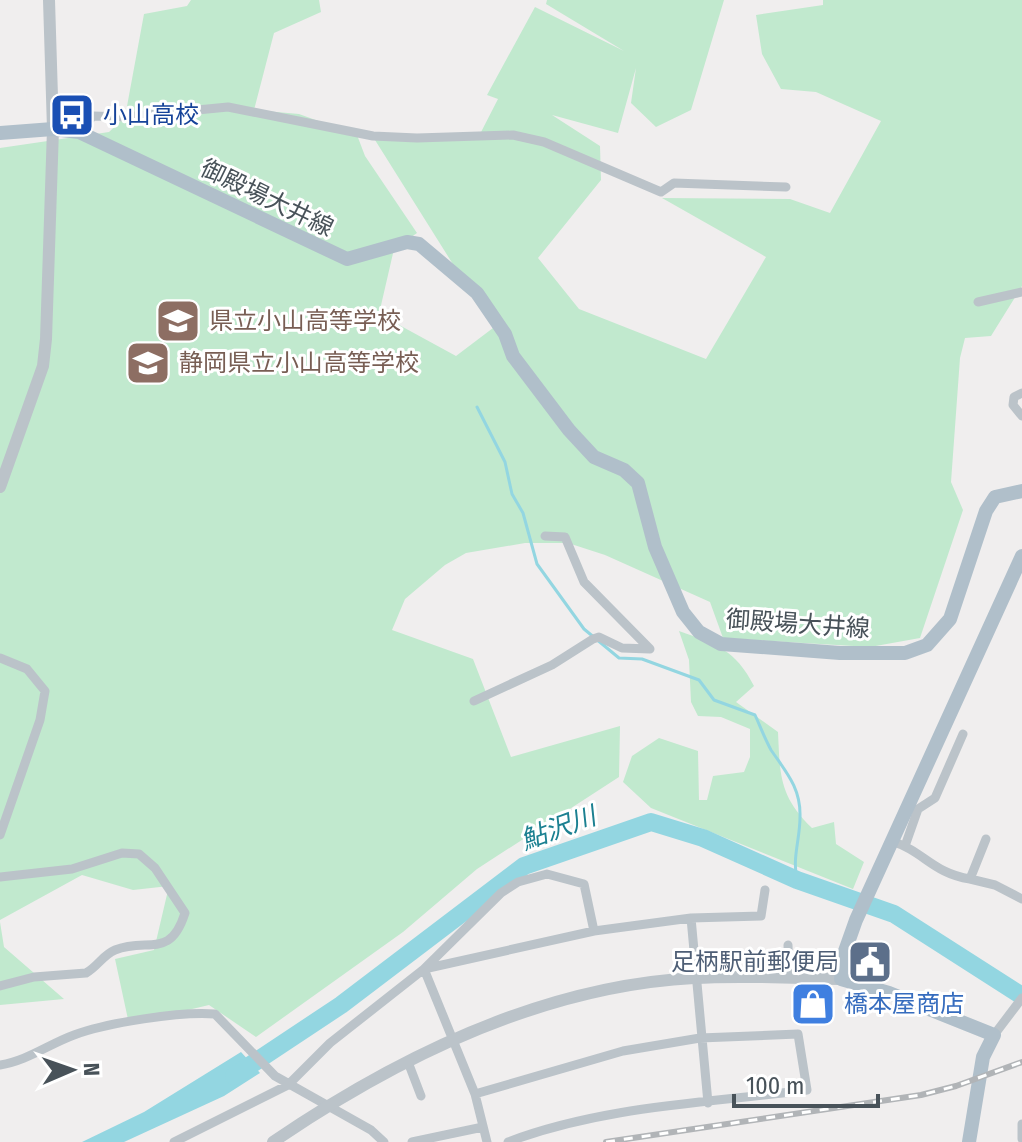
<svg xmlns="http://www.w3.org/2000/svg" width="1022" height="1142" font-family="'Fira Sans Condensed','Noto Sans JP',sans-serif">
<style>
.green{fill:#c1e9ce}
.water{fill:#93d6e1}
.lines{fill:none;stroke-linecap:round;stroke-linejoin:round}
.stream{stroke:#93d6e1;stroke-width:3}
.river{stroke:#93d6e1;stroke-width:18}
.minor{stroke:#bbc3c9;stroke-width:9}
.tertiary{stroke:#bbc3c9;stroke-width:12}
.primary{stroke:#b0bfca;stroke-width:14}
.rail-casing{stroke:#b1b4b7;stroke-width:6}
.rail{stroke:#fff;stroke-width:3;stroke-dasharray:9;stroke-linecap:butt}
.labels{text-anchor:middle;stroke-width:6;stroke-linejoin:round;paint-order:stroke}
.transit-label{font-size:24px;fill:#164399;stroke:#fff;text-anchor:start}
.street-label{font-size:24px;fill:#485259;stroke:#fff}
.education-label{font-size:24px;fill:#785e54;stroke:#fff;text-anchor:start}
.service-label{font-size:24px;fill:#4e5e75;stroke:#fff;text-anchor:end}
.shop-label{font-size:24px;fill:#366cbe;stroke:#fff;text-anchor:start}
.water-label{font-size:26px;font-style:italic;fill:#1b8091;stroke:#fff}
</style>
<rect width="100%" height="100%" fill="#f0eeee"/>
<!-- green -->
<path class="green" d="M191 0H319L321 12 274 33 254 110 299 114 357 135 365 156 417 233 394 249 379 314 456 356 493 328 375 140 479 136 498 99 487 95 535 7 624 51 546 4 547 0H724L691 110 656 127 631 103 636 68 618 133 552 115 600 146 601 180 538 258 579 309 706 359 766 257 662 198 790 199 830 213 881 121 816 92 781 89 762 54 756 15 823 5V0H1022V286L991 336 965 338 960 358 951 482 963 510 920 638 870 647 723 638 710 602 605 555 568 543H525L466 553 445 565 405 599 392 630 473 659 511 757 620 726 619 777 477 869 403 932 256 1037 209 1005 129 1024 115 959 154 950 169 886 133 890 82 875 0 920V148L109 132 125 117 144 14 187 6Z
M679 631C717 645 735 649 754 686L736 702 778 732C780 775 779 796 812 828L834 822 836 844 864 862 853 889 651 808 623 782 632 756 659 738 698 751 699 800H707L713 776 744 772 750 757V729L721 717 698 716 691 702 689 660Z
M0 922 4 947 64 999 0 1005Z"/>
<!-- water -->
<path class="water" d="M241 1052 260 1073 224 1096 124 1142H82L144 1112Z"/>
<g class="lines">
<!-- stream -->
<path class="stream" d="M477 407 505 462 512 494 523 513 537 564 584 629 619 658 642 659 699 680 714 700 755 715C760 726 765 739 771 750 786 772 801 788 800 817 800 840 792 857 797 880"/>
<!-- river -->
<path class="river" d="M234 1076 341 1005 524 866 651 822 703 838 797 880 894 914 1022 996"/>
<!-- minor -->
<path class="minor" d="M79 132 93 116 125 117 228 107 373 136 417 138 513 135 544 142 661 192 674 183 786 187
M978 302 1022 292
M1022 393 1014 397 1013 405 1022 416
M545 536 565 537 584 582 650 649
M0 658 27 669 45 691 40 720 0 835
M474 701 552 665 593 639 599 637 622 648 650 649
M891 841C924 851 932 873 970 879L986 839
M905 846 918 809 935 798 963 734
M0 877 72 869 122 853 139 854 155 868 185 913C170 960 148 937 115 950 103 955 98 966 86 973L34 977 0 986
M970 879 995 885 1022 899
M691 918 708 1103
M788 945 789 977
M994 1035 1022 998
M408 1062 421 1096
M0 1065C27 1061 49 1044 74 1035 106 1023 181 1011 215 1014L275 1076 371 1130 384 1142
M475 1094 623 1051 700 1038 798 1034 807 1090C707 1103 603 1106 508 1142
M1022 1124V1139
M174 1142 288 1085 330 1043 424 969 594 931 691 918 761 916 765 890
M412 1142 483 1127
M487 1142 475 1094 424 969 501 893 518 882 547 874 584 884 594 931"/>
<!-- tertiary -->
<path class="tertiary" d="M0 487 43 366 46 339 53 129 49 0
M273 1142C396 1058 543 986 694 978 743 975 792 978 841 979"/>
<!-- primary -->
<path class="primary" d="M0 133 53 129 79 132 347 259 407 242 419 244 477 293 505 334 513 356 569 430 594 457 624 470 638 483 655 547 683 612 699 632 721 644 840 653H905L927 645 950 619 986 511 995 497 1022 491
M969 1142 983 1057 994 1035 889 993 841 979 845 951 856 920 1022 556"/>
<!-- rail casing -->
<g class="rail-casing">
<path id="rail" d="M606 1142 921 1095 956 1086 1022 1062"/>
</g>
<!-- rail -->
<use href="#rail" class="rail"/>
</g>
<!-- icons -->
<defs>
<g id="bus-square" transform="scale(2.3)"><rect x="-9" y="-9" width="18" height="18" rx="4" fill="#1a4fb4" stroke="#fff"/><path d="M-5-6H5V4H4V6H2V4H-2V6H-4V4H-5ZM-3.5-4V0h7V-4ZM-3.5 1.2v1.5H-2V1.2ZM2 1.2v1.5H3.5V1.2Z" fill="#fff"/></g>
<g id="school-square" transform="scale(2.3)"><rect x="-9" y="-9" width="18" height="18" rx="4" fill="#8d6e63" stroke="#fff"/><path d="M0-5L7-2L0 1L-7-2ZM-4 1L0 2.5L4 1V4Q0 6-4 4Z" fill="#fff"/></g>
<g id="civic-square" transform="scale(2.3)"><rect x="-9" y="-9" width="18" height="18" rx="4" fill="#5c6f8a" stroke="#fff"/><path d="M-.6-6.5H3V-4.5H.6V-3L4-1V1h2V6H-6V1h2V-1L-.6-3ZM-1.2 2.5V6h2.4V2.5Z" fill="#fff"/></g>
<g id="shop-square" transform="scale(2.3)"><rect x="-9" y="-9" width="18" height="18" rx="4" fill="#3f7fe0" stroke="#fff"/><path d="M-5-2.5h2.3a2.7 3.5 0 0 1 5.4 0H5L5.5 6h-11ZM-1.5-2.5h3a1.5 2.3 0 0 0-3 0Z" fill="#fff"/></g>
</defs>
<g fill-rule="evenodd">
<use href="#bus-square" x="72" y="115"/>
<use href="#school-square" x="178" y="321"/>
<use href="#school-square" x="148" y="363"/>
<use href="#civic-square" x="870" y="962"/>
<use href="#shop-square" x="813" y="1004"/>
</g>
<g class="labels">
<!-- transit labels -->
<g class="transit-label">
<text x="103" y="123">小山高校</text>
</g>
<!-- street labels -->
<g class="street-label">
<text transform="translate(267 198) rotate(26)" y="8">御殿場大井線</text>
<text transform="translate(798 624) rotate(4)" y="8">御殿場大井線</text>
</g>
<!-- education labels -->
<g class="education-label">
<text x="209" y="329">県立小山高等学校</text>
<text x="179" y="371">静岡県立小山高等学校</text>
</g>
<!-- service labels -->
<g class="service-label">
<text x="839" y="970">足柄駅前郵便局</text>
</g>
<!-- shop labels -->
<g class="shop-label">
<text x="844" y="1012">橋本屋商店</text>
</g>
<!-- water labels -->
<g class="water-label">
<text transform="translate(558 828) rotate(-20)" y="9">鮎沢川</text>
</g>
</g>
<!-- north arrow -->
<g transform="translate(72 1070) rotate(88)" stroke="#ffffff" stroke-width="6" paint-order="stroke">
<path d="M0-6L14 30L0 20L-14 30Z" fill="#485259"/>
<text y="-12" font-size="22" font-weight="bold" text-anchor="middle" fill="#485259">N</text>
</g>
<!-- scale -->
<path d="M734 1094v12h144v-12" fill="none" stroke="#485259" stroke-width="4"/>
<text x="746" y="1094" font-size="24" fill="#485259" stroke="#ffffff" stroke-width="6" paint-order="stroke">100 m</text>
</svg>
